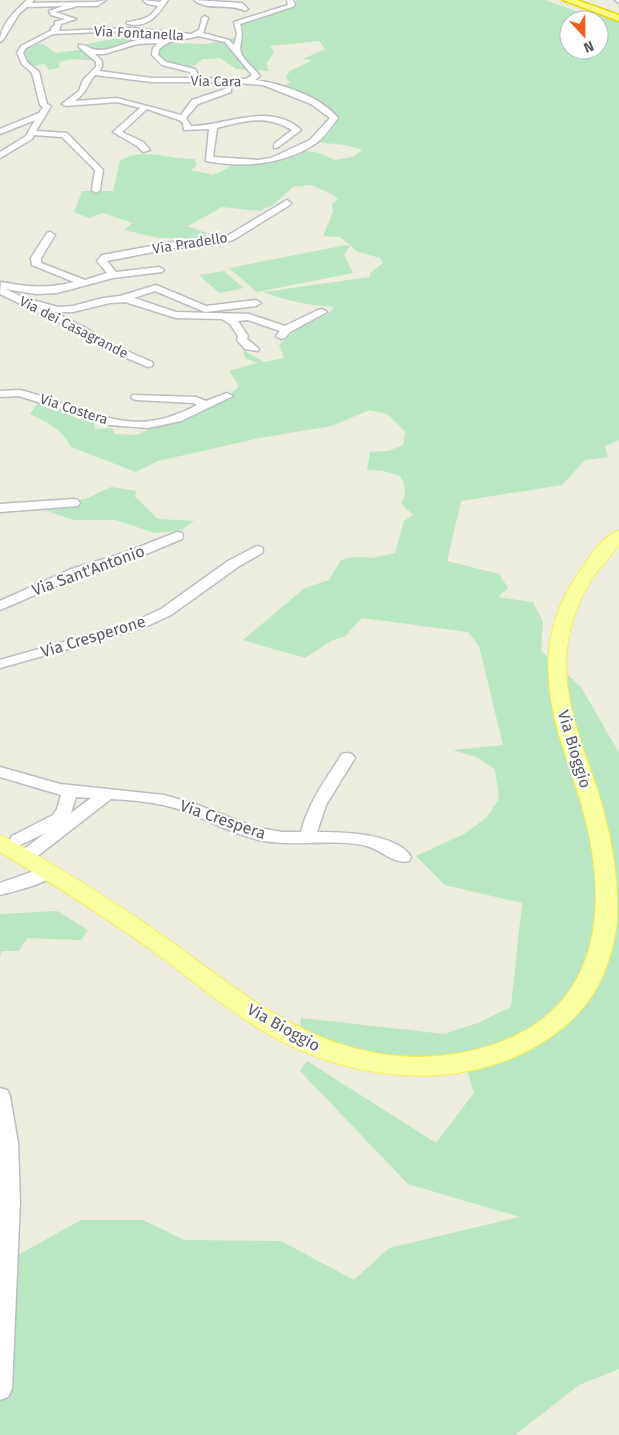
<svg xmlns="http://www.w3.org/2000/svg" width="619" height="1435" font-family="'Fira Sans',sans-serif">
<style>
.green{fill:#b9e6c3;fill-rule:evenodd}
.lines{fill:none;stroke-linecap:round;stroke-linejoin:round}
.minor-casing{stroke:#bcbdc4;stroke-width:3}
.major-casing{stroke:#f8ee4c;stroke-width:2}
.highway-casing{stroke:#ebd500;stroke-width:3}
.minor{fill:#fff;fill-rule:evenodd}
.major{fill:#faffa1;fill-rule:evenodd}
.highway{fill:#fffb83;fill-rule:evenodd}
.rail{stroke:#b5b6b6;stroke-width:1;stroke-dasharray:0.5 3;stroke-linecap:butt}
.labels{text-anchor:middle;stroke-width:4.5;stroke-linejoin:round;paint-order:stroke}
.far-street-label{font-size:14px;fill:#585a61;stroke:#fff}
.street-label{font-size:16px;fill:#585a61;stroke:#fff}
</style>
<rect width="100%" height="100%" fill="#ececdf"/>
<!-- green -->
<path class="green" d="M296 0H545L584 14 608 17 619 22V440L605 446 608 457 585 460 562 485 461 501 447 561 499 574 508 588 498 597 533 602 543 622 541 651 581 687 619 753V1369L579 1385 515 1435H0V1090L9 1260 81 1220H143L184 1240 281 1241 354 1280 389 1248 520 1217 408 1184 300 1071 307 1061 436 1143 474 1093 463 1056 406 1060 347 1050 300 1030 301 1018 444 1034 478 1023 511 1007 522 903 445 885 416 856 464 834 486 818 499 799 495 769 476 757 453 750 503 745 479 646 468 632 362 618 345 636 331 641 305 658 243 640 305 588 329 580 341 560 354 557 372 558 395 553 404 521 413 515 401 503C407 492 406 487 400 476L383 471 367 470 370 452 388 451 403 445 405 432 387 414 370 410 331 426 259 438 158 461 136 472 71 447C62 429 48 423 30 414L38 403 79 419 94 420 95 429 112 428 115 434 137 435 154 427 170 424 227 398 239 386 229 371 257 363 245 358 243 350 264 362 284 358 279 345 297 329 328 314 334 307C310 305 288 302 264 292L370 277V273L383 263 380 258 358 252 340 237 323 236 333 212 332 204 338 200 334 195 311 185 293 187 273 205 259 211 222 207 188 226 206 233 208 238H158L125 230 132 223 103 213 89 218 74 212 82 191H113L120 161C142 146 169 160 195 159L196 166 191 170 213 175 232 166 233 161C241 161 252 163 260 162 289 155 305 143 334 160L352 157 363 150 346 145 313 142 331 122 330 113 276 87 290 83 286 77 290 71 313 60 303 59 325 49 319 41 270 46 274 52 266 64 269 71 236 69 220 58 202 59C193 70 176 71 164 64 161 62 157 57 155 55L162 43 207 44 242 36 237 25 292 8 297 4ZM569 20H599V50H569Z
M117 38H130L133 40 127 43 128 44 115 46 118 49 97 51 83 45Z
M31 43 43 44 56 53 84 49 99 61 74 59 59 62V68L49 70 45 64 28 67 21 50Z
M346 245 350 246 344 255 353 273 257 292 229 268Z
M224 271 244 288 219 293 199 275Z
M111 487 136 491 135 497 158 519 194 521 180 531 155 533 115 520H73L42 509 88 498Z
M57 911 88 930 81 940 27 938 19 951H2L0 956V914Z"/>
<g class="lines">
<!-- minor casing -->
<g class="minor-casing">
<path id="minor" d="M27 0H34L31 3 96 2 106 0 97 6H78L55 12 76 19 61 24 59 31 132 28 191 34 199 30 202 18 205 16 208 18 203 33 229 40 234 45 237 34 234 22 288 5 287 0H293L295 5 292 7 240 24C245 38 238 43 241 53 244 61 255 69 260 76L255 80C280 83 322 97 338 118 332 126 323 139 315 144 283 165 243 168 206 161L209 129 184 130 183 123 179 120 147 109 122 132 143 142 150 150 143 152 137 146 113 132 140 108 117 102 66 106 62 104 79 91 83 80 96 67V62L79 47V45C86 44 90 50 100 50 113 50 126 42 138 40 151 38 162 41 173 36L157 33 123 31 53 34 26 48 23 53 27 62 39 72 47 104 51 106 36 131 67 133 103 170 100 190 96 193 92 190 95 170 62 137 34 135 32 139 0 158V152L26 136 35 120 0 134V129L39 113 43 107 40 105 32 73 22 64 17 53 21 46 52 30 51 28 55 25V22L65 19 51 15 49 11 63 6 27 7 19 14 3 40 0 42C0 25 15 11 27 0ZM198 36 225 42 252 75 246 79 200 78 195 69 166 62 158 55 159 49C173 37 183 41 198 36ZM158 43 153 48 152 55 162 65 190 72 193 78H152L99 71 102 67V61L95 54H104L138 44ZM95 75 152 82H225L263 85 311 104 330 118 310 140 271 158 258 160 213 157 217 128C245 121 265 114 292 130L274 144V148H277L301 130C270 101 227 126 191 126L186 118 198 104 231 92V88H228L192 100 181 115 117 98 75 101C88 91 86 86 95 75Z
M143 0 160 2 162 0H168C157 16 149 28 127 24V22C141 20 150 19 158 6L147 4Z
M194 0 242 3 248 9 245 11C230 2 208 12 194 0Z
M615 0H619V3Z
M287 200 291 203 290 205 233 240 208 246 174 248 107 261 116 272 159 267 164 270 162 272 113 278 57 293 36 294 5 289 25 298 58 307 73 306 103 298 120 296 156 285 206 306 256 300 261 303 256 306 205 312 155 291 134 298 176 312 249 314 285 326 318 310 322 309 327 312 290 332 285 338 281 339 276 336 280 331 248 320 238 321 248 336 247 339 259 349 258 351 245 349 237 340 238 336 230 324 222 319 176 318 125 302 110 303 73 312H54L84 327 111 344 152 362 153 364 152 366 148 367 103 348 76 331 0 294 1 282C27 287 48 289 74 282L32 265 31 258 47 233 50 232 55 235 41 258V263L85 280 107 273 97 261 102 255 174 242 208 240 227 236Z
M20 390C59 399 110 427 150 421 167 419 182 413 197 405L193 403 137 400 133 399 131 397 133 395 196 397 206 401 227 393 233 396 181 421 148 428 109 425 19 396 0 397V391Z
M74 499 78 500 80 503 78 506 0 512V504Z
M177 532 182 533 183 536 182 539 134 559 81 575 0 610V601L71 569 124 553Z
M257 546 262 547 263 550 262 553 238 567 171 615 143 628 0 668V660L133 622 161 609 228 561Z
M347 753 352 754 355 758 326 805 317 832C342 832 397 833 411 857L409 861C395 865 381 850 367 846 334 838 298 847 264 841 233 835 205 818 175 808 154 802 132 800 111 799L31 861 25 863 19 861 17 857 19 853 45 833 18 846 12 844 10 840 12 836 53 815 57 809 61 795 0 777V767L60 784 164 795 195 804 254 827 282 832H301C308 803 326 779 342 754ZM76 797 91 798 71 813Z
M48 866 54 868 56 872C49 884 14 891 0 895V883Z
M0 1088 7 1090 10 1096 18 1143 20 1201 12 1389 8 1397 0 1400Z"/>
</g>
<!-- major casing -->
<g class="major-casing">
<path id="major" d="M619 531C619 535 619 539 619 543 617 550 596 571 591 580 576 605 566 634 566 664 566 707 583 748 597 789 610 830 619 878 617 922 609 983 582 1023 527 1051 444 1093 342 1078 263 1031 224 1007 190 978 153 951 104 916 52 883 0 852V836L7 838C57 867 106 896 153 929 183 949 211 972 241 992 309 1040 382 1069 466 1052 597 1025 614 918 582 806 570 764 551 723 549 679 546 640 557 603 580 571 589 558 603 535 619 531Z"/>
</g>
<!-- highway casing -->
<g class="highway-casing">
<path id="highway" d="M563 0H577L619 15V21Z"/>
</g>
<!-- minor -->
<use href="#minor" class="minor"/>
<!-- major -->
<use href="#major" class="major"/>
<!-- highway -->
<use href="#highway" class="highway"/>
<!-- rail -->
<path class="rail" d="M554 0 589 13"/>
</g>
<g class="labels">
<!-- far-street labels -->
<g class="far-street-label">
<text transform="translate(139 33) rotate(3)" y="5">Via Fontanella</text>
<text transform="translate(216 81) rotate(1)" y="5">Via Cara</text>
<text transform="translate(190 243) rotate(-9)" y="5">Via Pradello</text>
<text transform="translate(74 327) rotate(27)" y="5">Via dei Casagrande</text>
<text transform="translate(74 409) rotate(18)" y="5">Via Costera</text>
</g>
<!-- street labels -->
<g class="street-label">
<text transform="translate(88 570) rotate(-20)" y="6">Via Sant'Antonio</text>
<text transform="translate(93 636) rotate(-17)" y="6">Via Cresperone</text>
<text transform="translate(575 749) rotate(73)" y="6">Via Bioggio</text>
<text transform="translate(223 819) rotate(19)" y="6">Via Crespera</text>
<text transform="translate(284 1027) rotate(29)" y="6">Via Bioggio</text>
</g>
</g>
<!-- north arrow -->
<g transform="translate(584 35) rotate(158)"><circle r="24" fill="#ffffff" stroke="#bcbdc0"/>
<path d="M0-4L9 19L0 12L-9 19Z" fill="#f15e1f"/>
<text y="-8" font-size="14" font-weight="bold" text-anchor="middle" fill="#585a61">N</text>
</g>
</svg>
